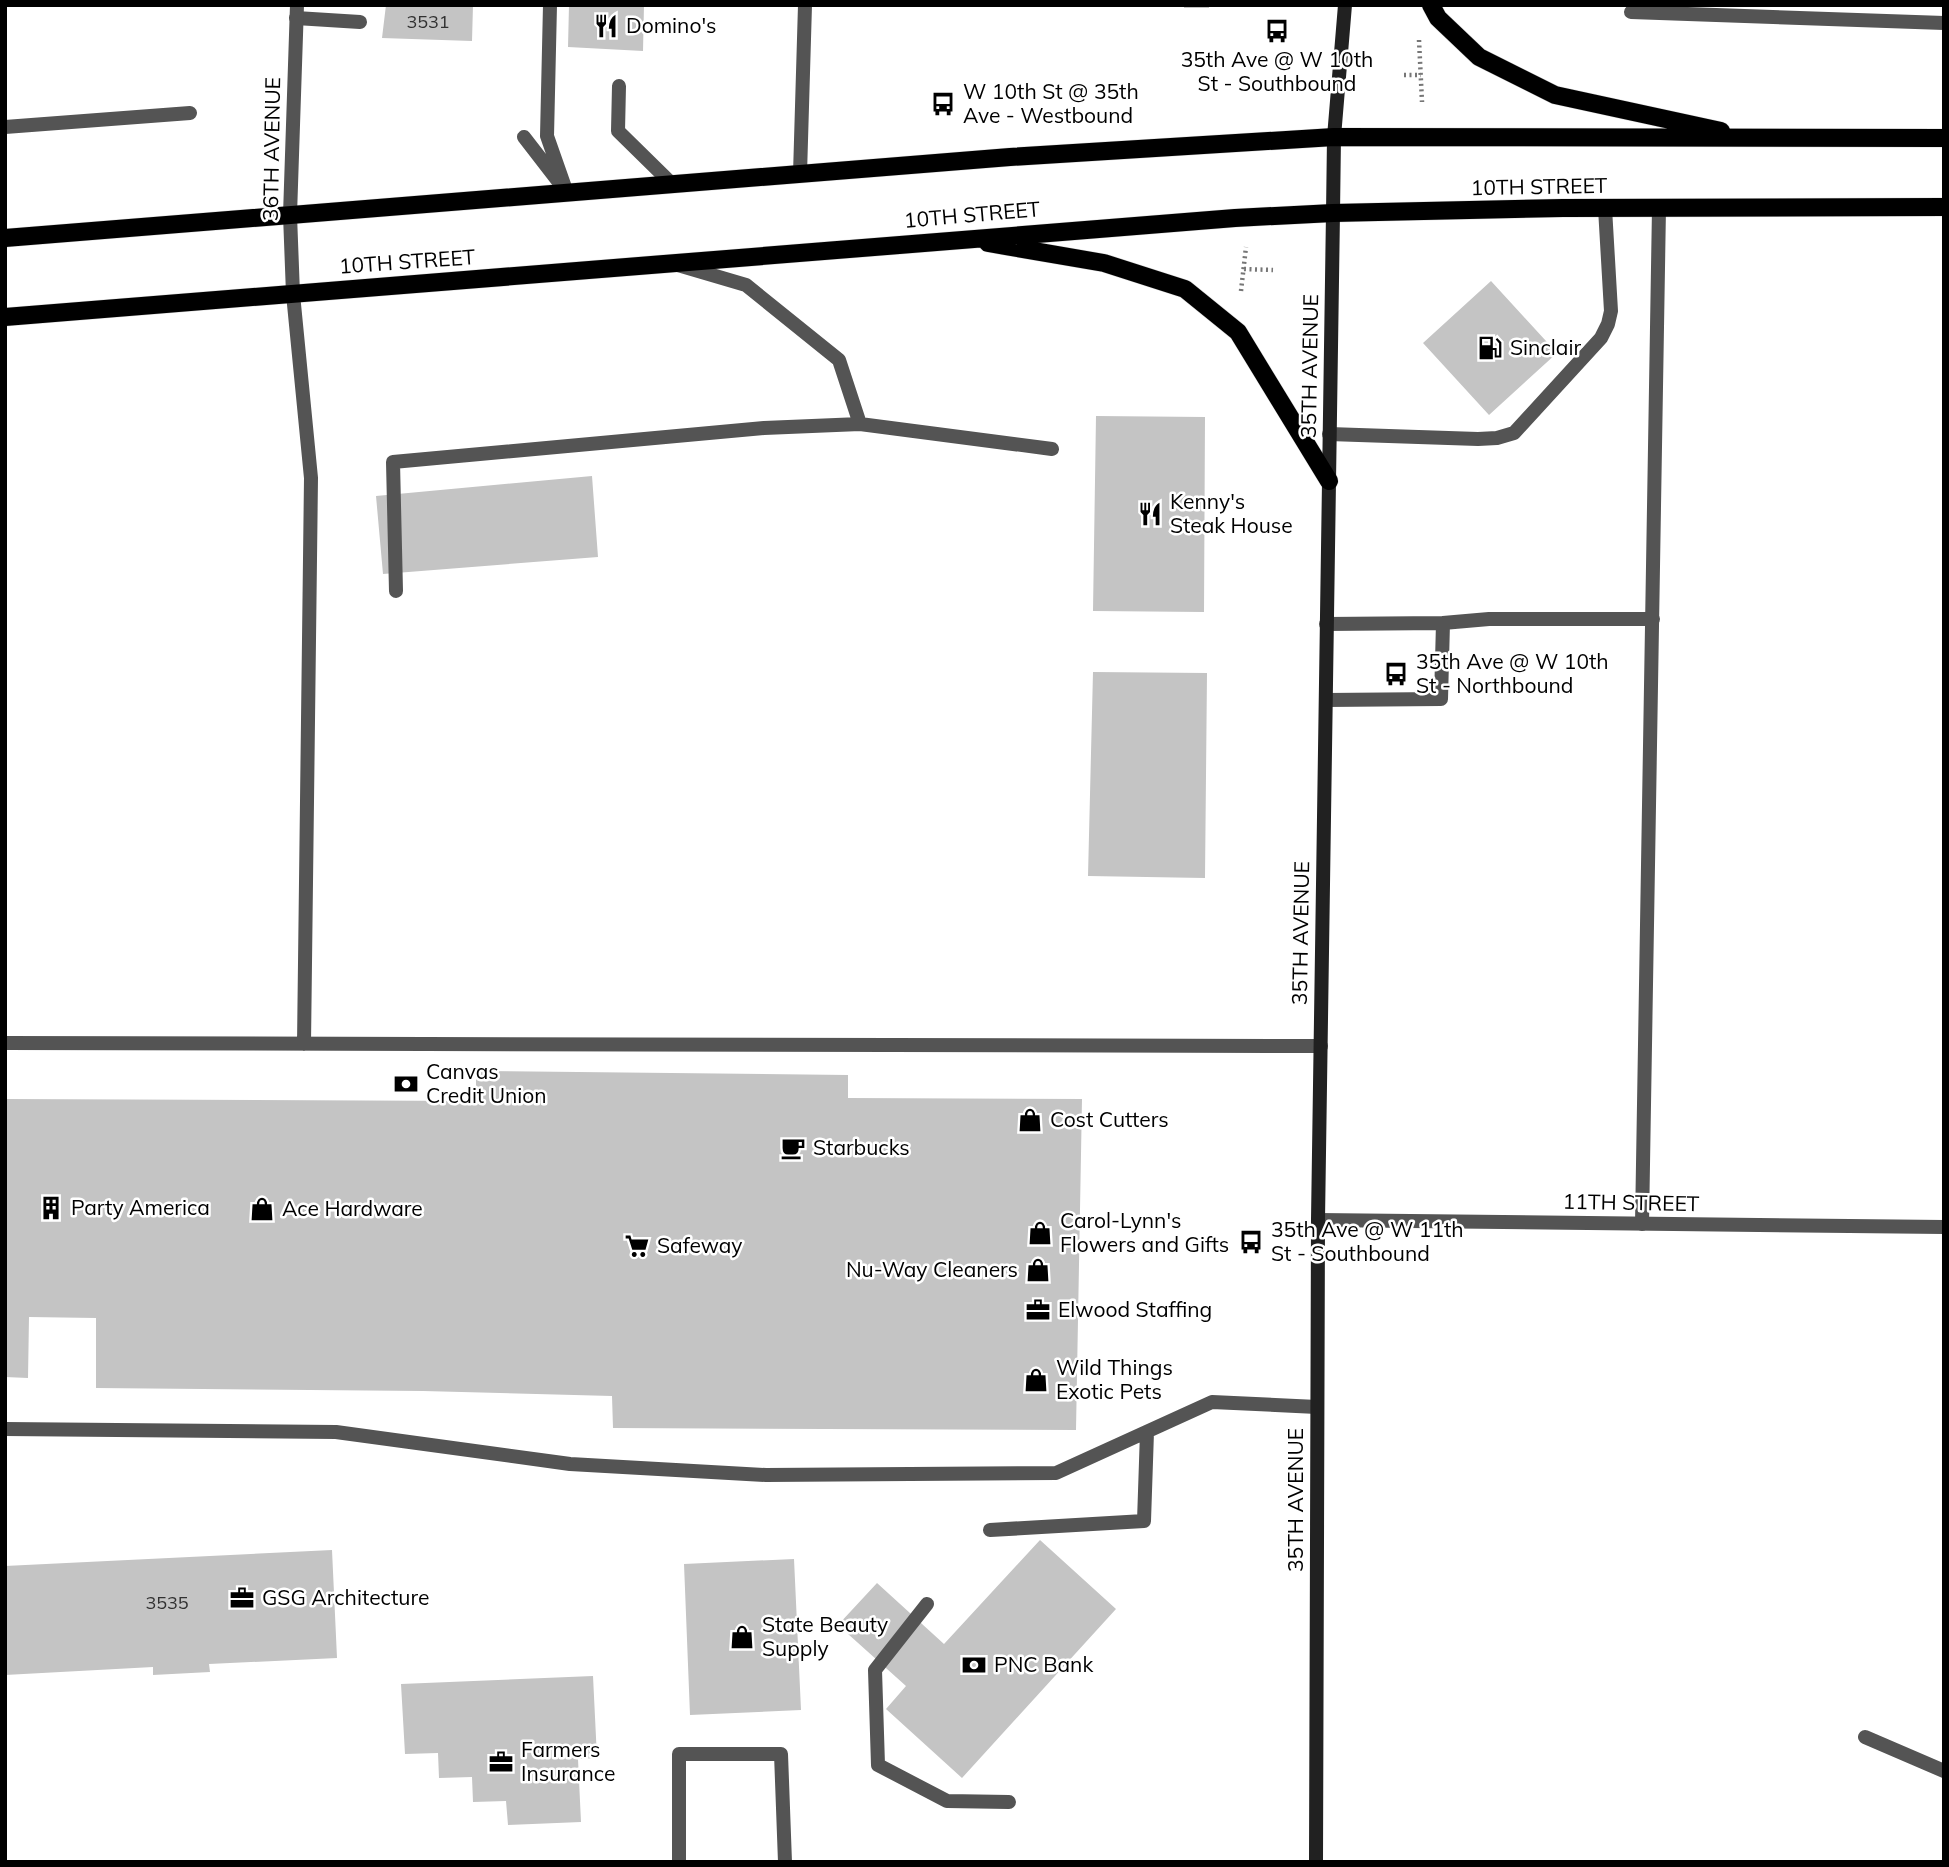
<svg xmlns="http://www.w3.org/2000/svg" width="1949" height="1867" font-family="Mulish,sans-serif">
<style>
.building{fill:#c4c4c4}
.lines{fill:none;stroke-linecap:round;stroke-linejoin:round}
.primary-casing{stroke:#dbdbdb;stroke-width:19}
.path{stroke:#767676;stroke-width:4.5;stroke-dasharray:2 3.5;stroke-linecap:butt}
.lane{stroke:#545454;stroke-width:14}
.street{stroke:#545454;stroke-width:14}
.secondary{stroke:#212121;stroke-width:14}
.primary{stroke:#000;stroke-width:18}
.labels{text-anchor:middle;stroke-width:5;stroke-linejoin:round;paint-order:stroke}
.number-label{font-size:18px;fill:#313131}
.poi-label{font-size:21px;fill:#000;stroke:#fff;text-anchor:start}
.street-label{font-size:21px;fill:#000;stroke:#fff}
</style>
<rect width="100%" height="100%" fill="#fff"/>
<!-- building -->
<path class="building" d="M386 5H473L472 41 382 38Z
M569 5H644L643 51 568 47Z
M1184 5H1209V8H1184Z
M1491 281 1557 353 1489 415 1423 343Z
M1096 416 1205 417 1204 612 1093 611Z
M592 476 598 557 383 574 376 496Z
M1093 672 1207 673 1205 878 1088 876Z
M476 1071 848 1075V1098L1082 1099 1076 1430 613 1428 612 1396 423 1391 96 1388V1318L29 1317 28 1378 5 1377V1099L476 1101Z
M1040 1540 1116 1609 962 1778 886 1709 906 1686 838 1625 877 1583 944 1644Z
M332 1550 337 1658 209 1664 210 1672 153 1675V1667L5 1675V1566Z
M794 1559 801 1710 690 1715 684 1564Z
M593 1676 597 1758 578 1759 581 1822 508 1825 506 1801 473 1802 472 1777 439 1778 438 1753 405 1754 401 1684Z"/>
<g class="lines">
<!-- primary casing -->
<g class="primary-casing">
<path id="primary" d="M1431 5 1438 18 1479 57 1555 95 1721 131
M5 238 1010 157 1334 137 1944 138
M988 243 1104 263 1185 289 1238 332 1329 481
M5 317 1235 218 1333 213 1563 208 1944 207"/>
</g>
<!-- path -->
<path class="path" d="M1419 40 1422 102
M1404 75H1421
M1244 269 1273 270
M1241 291 1246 247"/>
<!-- lane -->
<path class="lane" d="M550 5 547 136 567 193
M1631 12 1944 23
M296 18 360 22
M619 86 618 131 672 184
M5 127 190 113
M524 137 558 181
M678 265 746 285 839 360 860 424
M293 294 311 478 304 1044
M1329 434 1478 439 1497 438 1514 433 1601 338 1608 324 1611 311 1605 208
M396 591 393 462 764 428 860 424 1052 449
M1443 623 1489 619H1653
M1326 700 1441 699 1443 623 1326 624
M5 1043 1321 1046
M1642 1224 1659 208
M5 1429 336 1432 570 1464 766 1475 1056 1473 1212 1402 1317 1407
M990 1530 1144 1521 1147 1432
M927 1604 875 1670 878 1765 947 1801 1009 1802
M679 1862V1754H781L785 1862"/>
<!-- street -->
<path class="street" d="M800 174 805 5
M293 294 290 215 297 5
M1318 1220 1944 1227
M1865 1737 1944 1771"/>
<!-- secondary -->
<path class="secondary" d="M1316 1862 1318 1220 1333 213 1334 137 1345 5"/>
<!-- primary -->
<use href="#primary" class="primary"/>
</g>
<!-- icons -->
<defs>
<g id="restaurant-bare" transform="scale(1.89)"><path d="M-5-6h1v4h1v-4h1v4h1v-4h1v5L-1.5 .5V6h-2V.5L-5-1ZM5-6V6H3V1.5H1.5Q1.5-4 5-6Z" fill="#000" stroke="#fff" stroke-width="2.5" paint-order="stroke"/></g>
<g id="bus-bare" transform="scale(1.89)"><path d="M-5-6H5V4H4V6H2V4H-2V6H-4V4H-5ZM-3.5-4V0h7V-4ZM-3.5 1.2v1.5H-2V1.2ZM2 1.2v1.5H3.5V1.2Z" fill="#000" stroke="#fff" stroke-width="2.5" paint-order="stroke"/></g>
<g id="fuel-bare" transform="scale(1.89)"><path d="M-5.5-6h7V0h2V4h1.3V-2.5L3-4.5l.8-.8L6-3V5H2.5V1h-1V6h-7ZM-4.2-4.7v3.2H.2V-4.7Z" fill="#000" stroke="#fff" stroke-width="2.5" paint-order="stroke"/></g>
<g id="bank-bare" transform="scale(1.89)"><path d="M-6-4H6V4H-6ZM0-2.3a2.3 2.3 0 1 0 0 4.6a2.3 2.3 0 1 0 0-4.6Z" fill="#000" stroke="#fff" stroke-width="2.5" paint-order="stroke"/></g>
<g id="shop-bare" transform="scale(1.89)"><path d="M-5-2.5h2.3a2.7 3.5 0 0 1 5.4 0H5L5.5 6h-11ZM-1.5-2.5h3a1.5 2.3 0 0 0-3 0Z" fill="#000" stroke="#fff" stroke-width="2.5" paint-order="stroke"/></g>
<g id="cafe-bare" transform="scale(1.89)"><path d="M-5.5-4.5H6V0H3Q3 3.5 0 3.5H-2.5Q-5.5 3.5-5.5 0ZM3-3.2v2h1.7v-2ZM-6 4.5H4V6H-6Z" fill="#000" stroke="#fff" stroke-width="2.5" paint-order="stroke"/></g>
<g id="building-bare" transform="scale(1.89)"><path d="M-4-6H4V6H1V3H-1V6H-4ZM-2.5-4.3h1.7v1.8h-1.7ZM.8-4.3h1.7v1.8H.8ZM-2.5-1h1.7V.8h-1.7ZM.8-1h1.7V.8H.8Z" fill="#000" stroke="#fff" stroke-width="2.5" paint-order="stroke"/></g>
<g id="supermarket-bare" transform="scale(1.89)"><path d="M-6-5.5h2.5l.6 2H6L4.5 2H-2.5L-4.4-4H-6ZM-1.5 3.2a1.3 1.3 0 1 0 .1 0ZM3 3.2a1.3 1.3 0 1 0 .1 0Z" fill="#000" stroke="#fff" stroke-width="2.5" paint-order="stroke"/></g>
<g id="office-bare" transform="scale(1.89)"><path d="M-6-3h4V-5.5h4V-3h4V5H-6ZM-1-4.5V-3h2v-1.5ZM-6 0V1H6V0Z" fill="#000" stroke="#fff" stroke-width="2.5" paint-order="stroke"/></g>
</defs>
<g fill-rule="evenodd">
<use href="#restaurant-bare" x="606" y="26"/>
<use href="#bus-bare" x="1277" y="31"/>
<use href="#bus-bare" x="943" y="104"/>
<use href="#fuel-bare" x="1490" y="348"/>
<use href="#restaurant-bare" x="1150" y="514"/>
<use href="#bus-bare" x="1396" y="674"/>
<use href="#bank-bare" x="406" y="1084"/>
<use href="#shop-bare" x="1030" y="1120"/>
<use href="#cafe-bare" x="793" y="1148"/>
<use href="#building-bare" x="51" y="1208"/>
<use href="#shop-bare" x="262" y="1209"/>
<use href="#shop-bare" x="1040" y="1233"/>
<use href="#bus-bare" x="1251" y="1242"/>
<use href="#supermarket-bare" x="637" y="1246"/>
<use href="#shop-bare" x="1038" y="1270"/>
<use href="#office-bare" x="1038" y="1310"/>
<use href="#shop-bare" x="1036" y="1380"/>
<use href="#office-bare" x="242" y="1598"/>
<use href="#shop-bare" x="742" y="1637"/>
<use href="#bank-bare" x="974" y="1665"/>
<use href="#office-bare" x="501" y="1762"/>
</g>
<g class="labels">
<!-- number labels -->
<g class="number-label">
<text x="428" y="28">3531</text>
<text x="167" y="1609">3535</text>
</g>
<!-- poi labels -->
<g class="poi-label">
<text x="626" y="33">Domino's</text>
<text x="1277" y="67" text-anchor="middle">35th Ave @ W 10th<tspan x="1277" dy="24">St - Southbound</tspan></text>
<text x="963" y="99">W 10th St @ 35th<tspan x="963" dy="24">Ave - Westbound</tspan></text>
<text x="1510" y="355">Sinclair</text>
<text x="1170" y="509">Kenny's<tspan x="1170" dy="24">Steak House</tspan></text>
<text x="1416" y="669">35th Ave @ W 10th<tspan x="1416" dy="24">St - Northbound</tspan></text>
<text x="426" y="1079">Canvas<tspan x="426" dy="24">Credit Union</tspan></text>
<text x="1050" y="1127">Cost Cutters</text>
<text x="813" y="1155">Starbucks</text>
<text x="71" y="1215">Party America</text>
<text x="282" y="1216">Ace Hardware</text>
<text x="1060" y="1228">Carol-Lynn's<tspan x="1060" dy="24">Flowers and Gifts</tspan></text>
<text x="1271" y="1237">35th Ave @ W 11th<tspan x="1271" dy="24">St - Southbound</tspan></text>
<text x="657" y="1253">Safeway</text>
<text x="1018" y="1277" text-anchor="end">Nu-Way Cleaners</text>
<text x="1058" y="1317">Elwood Staffing</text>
<text x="1056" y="1375">Wild Things<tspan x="1056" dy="24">Exotic Pets</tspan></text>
<text x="262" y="1605">GSG Architecture</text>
<text x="762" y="1632">State Beauty<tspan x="762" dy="24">Supply</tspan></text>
<text x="994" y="1672">PNC Bank</text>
<text x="521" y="1757">Farmers<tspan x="521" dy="24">Insurance</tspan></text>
</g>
<!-- street labels -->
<g class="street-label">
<text transform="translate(272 149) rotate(-89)" y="7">36TH AVENUE</text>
<text transform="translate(1539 187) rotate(-1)" y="7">10TH STREET</text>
<text transform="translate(972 215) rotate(-5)" y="7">10TH STREET</text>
<text transform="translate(407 262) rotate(-4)" y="7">10TH STREET</text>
<text transform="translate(1310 366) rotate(-89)" y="7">35TH AVENUE</text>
<text transform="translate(1301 933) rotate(-89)" y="7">35TH AVENUE</text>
<text transform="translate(1631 1203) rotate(1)" y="7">11TH STREET</text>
<text transform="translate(1296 1500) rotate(-90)" y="7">35TH AVENUE</text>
</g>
</g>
<!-- border -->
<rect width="1949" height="1867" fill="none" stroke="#000000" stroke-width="14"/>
</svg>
